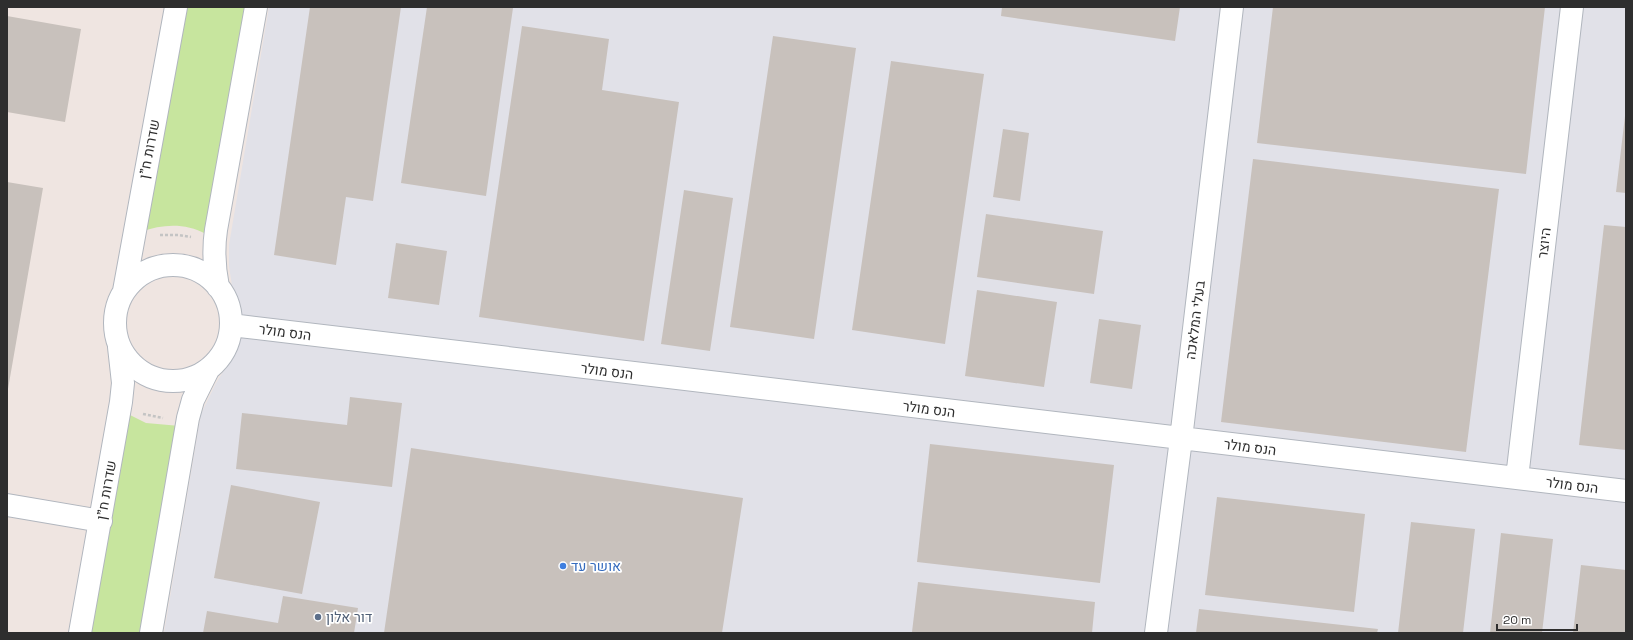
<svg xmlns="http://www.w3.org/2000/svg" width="1633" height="640" font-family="'Space Grotesk',Heebo,sans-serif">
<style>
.industrial{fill:#e1e1e8}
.green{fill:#c7e59e}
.building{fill:#c8c1bc}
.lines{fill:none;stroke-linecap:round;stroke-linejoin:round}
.minor-casing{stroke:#b1b6be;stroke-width:24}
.path{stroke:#c4c4c4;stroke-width:2.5;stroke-dasharray:3 2;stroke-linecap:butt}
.minor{stroke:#fff;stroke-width:22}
.shop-dot{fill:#3f7fe0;stroke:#fff;stroke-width:1.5}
.service-dot{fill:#5c6f8a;stroke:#fff;stroke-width:1.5}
.labels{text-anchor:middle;stroke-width:3.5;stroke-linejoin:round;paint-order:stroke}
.street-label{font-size:14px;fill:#2e2e2e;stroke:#fff}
.shop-label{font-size:14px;fill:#366cbe;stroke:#fff;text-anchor:start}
.service-label{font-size:14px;fill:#4e5e75;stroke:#fff;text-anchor:start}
</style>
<rect width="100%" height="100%" fill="#efe5e1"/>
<!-- industrial -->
<path class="industrial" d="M269 7H1626V633H164L201 414 216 383 228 364 241 318 238 304 232 286 229 266V245Z"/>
<!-- green -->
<path class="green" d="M185 7H248L206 234C185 223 163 224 141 232Z
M128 414 146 423 180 426 143 633H89Z"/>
<!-- building -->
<path class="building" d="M310 7H401L373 201 346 197 336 265 274 255Z
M427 7 513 8 486 196 401 183Z
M1002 7H1180L1175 41 1001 16Z
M1273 7H1545L1526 174 1257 143Z
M7 16 81 29 65 122 7 112Z
M522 26 609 39 602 90 679 102 644 341 479 317Z
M773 36 856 48 814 339 730 327Z
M891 61 984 74 945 344 852 330Z
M1625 116H1626V193L1616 192Z
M1003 129 1029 133 1020 201 993 197Z
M1253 159 1499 189 1466 452 1221 422Z
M7 182 43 188 8 389H7Z
M684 190 733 198 710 351 661 344Z
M986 214 1103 231 1094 294 977 277Z
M1604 225 1626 227V450L1579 445Z
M396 243 447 251 439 305 388 298Z
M977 290 1057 302 1044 387 965 376Z
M1099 319 1141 325 1132 389 1090 383Z
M350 397 402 403 392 487 236 469 242 413 347 425Z
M930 444 1114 465 1100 583 917 562Z
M411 448 743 498 722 633H384Z
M231 485 320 502 302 594 214 578Z
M1217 497 1365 514 1354 612 1205 595Z
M1411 522 1475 529 1463 633H1398Z
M1501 533 1553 539 1542 633H1490Z
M1581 565 1626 570V633H1573Z
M918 582 1095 602 1092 633H924L912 632Z
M283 596 358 608 354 633H203L207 611 278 623Z
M1199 609 1378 629 1377 633H1196Z"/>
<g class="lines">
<!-- minor casing -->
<g class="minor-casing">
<path id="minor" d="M115 323a58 58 0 1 1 116 0a58 58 0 1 1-116 0Z
M218 287C214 267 213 250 216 230L256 7
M124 291 176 7
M231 325 1626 491
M1517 478 1572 7
M7 505 101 521
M80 633 121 402 123 383 119 347
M151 633 188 418 193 400 208 370
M1156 633 1181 439 1232 7"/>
</g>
<!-- path -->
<path class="path" d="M160 235H179L191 237
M143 414 163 418"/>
<!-- minor -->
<use href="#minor" class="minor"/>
</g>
<!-- markers -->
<circle class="shop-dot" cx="563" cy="566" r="4"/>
<circle class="service-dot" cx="318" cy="617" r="4"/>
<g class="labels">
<!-- street labels -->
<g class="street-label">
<text transform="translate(149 149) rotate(-79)" y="5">שדרות ח"ן</text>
<text transform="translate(1544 243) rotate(-83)" y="5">היוצר</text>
<text transform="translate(1195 320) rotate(-83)" y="5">בעלי המלאכה</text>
<text transform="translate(285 332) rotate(7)" y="5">הנס מולר</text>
<text transform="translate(607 371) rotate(7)" y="5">הנס מולר</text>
<text transform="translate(929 409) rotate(7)" y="5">הנס מולר</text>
<text transform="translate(1250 447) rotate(7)" y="5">הנס מולר</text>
<text transform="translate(1572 485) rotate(7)" y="5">הנס מולר</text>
<text transform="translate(106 490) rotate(-80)" y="5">שדרות ח"ן</text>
</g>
<!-- shop labels -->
<g class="shop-label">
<text x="571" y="571">אושר עד</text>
</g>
<!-- service labels -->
<g class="service-label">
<text x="326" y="622">דור אלון</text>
</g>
</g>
<!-- border -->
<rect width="1633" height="640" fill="none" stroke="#2e2e2e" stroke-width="16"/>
<!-- scale -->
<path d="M1497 624v6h80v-6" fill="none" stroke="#2e2e2e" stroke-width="2"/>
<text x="1503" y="624" font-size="12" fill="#2e2e2e" stroke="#ffffff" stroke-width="3" paint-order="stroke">20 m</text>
</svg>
